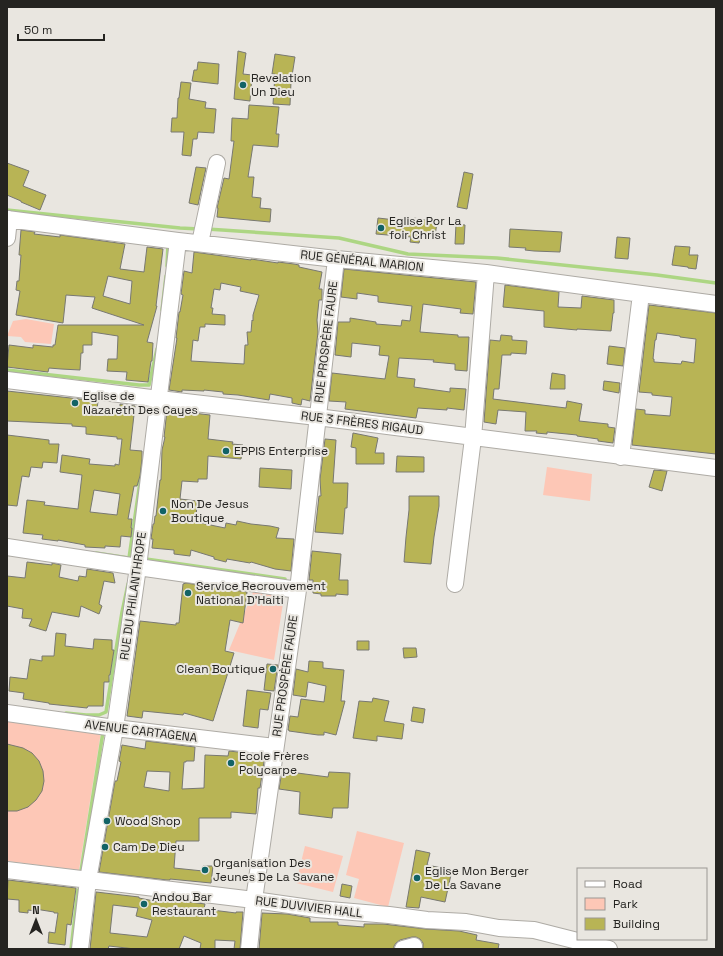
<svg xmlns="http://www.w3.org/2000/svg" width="723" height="956" font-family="'Space Grotesk',sans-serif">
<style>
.green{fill:#fdc7b6}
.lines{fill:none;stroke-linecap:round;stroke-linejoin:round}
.stream{stroke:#add683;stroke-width:3.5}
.building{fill:#b8b455;stroke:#787872;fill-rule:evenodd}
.minor-casing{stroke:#aeaba5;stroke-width:18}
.minor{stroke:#fff;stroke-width:16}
.poi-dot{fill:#126366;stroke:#e9e6e0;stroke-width:1.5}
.labels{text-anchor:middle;stroke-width:4;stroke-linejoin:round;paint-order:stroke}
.poi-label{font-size:12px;fill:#252421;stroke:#e9e6e0;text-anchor:start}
.street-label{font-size:12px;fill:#252421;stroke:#e9e6e0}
</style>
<rect width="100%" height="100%" fill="#e9e6e0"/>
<!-- green -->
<path class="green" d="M26 319 54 324 51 344 25 342 21 337 7 336 13 321Z
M547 467 592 474 590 501 543 495Z
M253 592 284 597 274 660 229 650Z
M7 721 101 732 79 870 7 861Z
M357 831 404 843 388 907 354 898 359 879 346 875Z
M305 846 343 856 333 892 296 883Z"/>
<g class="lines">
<!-- stream -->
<path class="stream" d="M7 210 180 228 199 229
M207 229 339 238 408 254 497 258 657 275 716 283
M167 266 168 244
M162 310 166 276
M7 370 139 385H149L157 349
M96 553 129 558 143 461
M146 556V559L285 579
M66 713 86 715H99L106 712 122 612 128 584
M81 871 103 732
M71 949 78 890"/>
</g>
<!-- building -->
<path class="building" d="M238 51 246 53 243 74 252 75 250 101 234 99Z
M275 54 295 57 291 82 290 105 273 104 275 74H272Z
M198 62 219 64 218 84 192 81 194 70H197Z
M181 82 191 83 189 99 206 102 205 108 216 109 214 133 198 132 197 139H193L191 156 182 155 184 132H171L172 118H177L178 98H179Z
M249 105 279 107 276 134H279L278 147 253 145 248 177H254L252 197 261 198 260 208 271 209 270 222 217 217 218 208H217L224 178 229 179 234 141H231L232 118 248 119Z
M7 163 29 171 23 186 46 195 40 210 21 202V201L7 195Z
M196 167 206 168 198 205 189 203Z
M464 172 473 174 467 209 457 207Z
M378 218 413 222 414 218 437 222 435 237 421 236 419 243 410 242 411 237 376 234Z
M456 224 465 225 464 244H455Z
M510 229 562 232 560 252 534 251 525 250 526 248 509 247Z
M21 230 35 232 34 234 60 237V235L125 244 120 269 144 272 147 247 163 249 156 306H157L147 342 153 343 152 361H151L148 382 126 380 127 372 107 371 108 359H117L118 336 92 332V345H83V353H81L80 370 61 369 49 368 48 372 7 367 9 345 33 348V345L53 347V345H55L58 325H144L92 308 95 297 66 295 63 323 16 315 20 291 16 290 17 281H19L21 255H19ZM108 276 132 281 130 304 103 296Z
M617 237 630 238 628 259 615 258Z
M675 246 690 247 689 255H698L696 269 688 268V267L672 265Z
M194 252 251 260V259L278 263V262L294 264 299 265V267L322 272 319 289H322V300H319L317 320 318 332 310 401 302 399 301 405 292 403V398L270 394 269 400 238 395 223 394V392L204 390V391L182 390V392L169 390 177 338H176L179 312H180L183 295 181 294 184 271 192 273ZM221 283 241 287 240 291 259 295 253 315V321L252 320 251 332H247L248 345H245L244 364 191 361 193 340 198 341 200 327H205V324L225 325V315L212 314 213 308H211L214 289 220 290Z
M344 269 476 282 473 314 460 313 461 309 423 304 420 332 458 335V337H469L467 371 455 370V364L433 362 434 360 399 358 397 377 415 379 414 387 450 392V388L466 389 464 410 447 408V410L418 408 416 418 345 409 346 402 329 401 332 373 385 379 389 356 379 355 380 346 352 343 351 357 335 355 338 322H350V318L376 322V324L401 326 402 320 410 321 412 306 378 302V296L357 293V299L341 297Z
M505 285 559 292 558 307 581 308 582 296 614 300V313H613L611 331 577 329V330L544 327V311L503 307Z
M649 305 716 313V454L632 445 636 409 645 410V414L670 416 672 397 652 395V393L639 392ZM657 333 680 336V337L696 339 694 363 682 361 681 364 654 362V359H653L655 340H656Z
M501 335 512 336V340L527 341 526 354 511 353V355H502L499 389H494L493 399 566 408 567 401 582 404 579 421 608 424V427L615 428 613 443 598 441V439L577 436V435L547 432V434L536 433 537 431H525L526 412 498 410 496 424 484 422 490 340 500 341Z
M609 346 625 348 623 366 607 364Z
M552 373 565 375V389H550Z
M604 381 620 383 619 393 603 390Z
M7 391 98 401 97 410 120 412V404L135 406 130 450 142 451V459L140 476 137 486H134L128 519H132L131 528H132L131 537 121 536 120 547 105 546V548L85 547V545L58 540V541L42 539 43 535 23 533 27 500 45 502 44 505 78 509 82 475 60 472 62 455 90 459 89 464 115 466V464L119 465 122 439H117V437L86 434V427L72 426V424L7 421ZM94 490 120 494 117 515 90 512Z
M167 410 210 415 208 439 233 442 232 444 243 445 241 459 208 456 207 479H198V482L182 481 180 499 197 501 196 522 225 528 226 523 236 525 237 521 251 524 270 526 279 528 276 538 294 539 291 571 275 569 251 562 250 563 227 559 226 562 214 559V557L191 550 190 556 174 554V550L152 548 153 539H151L153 524H154L155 516H156L160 480H161L162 450 165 437H164Z
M353 433 378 438 375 453H384V464H356V448L351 447Z
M7 435 49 440V444H59L57 463 43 462 42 468 31 467 29 477 22 476 17 506 7 505Z
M325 439 336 440 333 483H348L347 508H345L343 534 315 532 319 496H321L320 479Z
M397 456 424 457V472H396Z
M260 468 292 470 291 489 259 487Z
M654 470 667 471 662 491 649 487Z
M409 496H439V506L434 537 431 564 404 562 406 537 409 510Z
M312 551 341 554 339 580H348V595L336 594V596H321V594L313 593V580H309Z
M27 562 52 565V563L61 565 59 577 78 581 79 576 86 577 87 569 113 573 115 583 104 581 99 604 102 606 99 614 81 606 79 617 52 612 46 631 29 626 32 619 22 618 23 609 7 606V576L25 578Z
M186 583 247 592 243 623 230 620 225 651 234 653 213 721 184 713 183 715 143 711 142 718 127 716 140 621 176 625V623H179L183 584Z
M56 633 66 634 65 646 93 649 94 639 112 640V650H114L110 675H109V682H104L103 706H88L87 708 49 704V703L23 699 24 693 9 691 10 677 27 679 30 659 42 661V656H54Z
M357 641H369V650H357Z
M403 648H416L417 657 404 658Z
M309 661 323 662V668L344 670 341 701H345L336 735 324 732V735H318L289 731V730H288L290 716 298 717 301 699 324 702 326 686 308 682 306 697 293 695 296 669 308 672Z
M267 664 278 665 274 691 264 690Z
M247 690 271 693 268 710 260 709 258 728 243 726Z
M373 698 389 701 384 721 404 724 402 739 377 736V741L353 738 359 701 372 702Z
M413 707 425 709 423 723 411 721Z
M146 741 195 747 194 761H186V762H184L182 789 204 788 205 755 228 756 229 751 265 755 260 788H258L256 814 231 812V818H199V841H176L174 868 203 871V866H213L211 883 170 879V880H167L99 872 115 781H117L121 762 119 761 122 745 145 749ZM147 771 170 772 169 791 144 787Z
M7 744 23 748 32 753 39 761 43 771 44 781 42 791 36 800 28 807 17 811H7Z
M282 771 328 777 329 772 350 773 348 808H333L332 818 299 814 300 792 279 789Z
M416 850 430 853 427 865 452 870 445 902 421 897 419 908 406 907Z
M8 880 76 888 71 925 67 924 65 945 48 943 49 932 55 933 58 913H54V912L35 909V911L28 910V913L19 912V900L7 899Z
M342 884 352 886 350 898 340 896Z
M96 892 139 897V898L159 902V898L205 904 204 909 236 913V912H243L240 949H234L235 941 215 940V949H200L201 943 184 936 179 949H135L109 946 108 949H90ZM113 905 138 908 136 916 152 920 147 937 110 933Z
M262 913 287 914 310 918V922H338V925L364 927V924H383L426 929 459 931 477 935 476 940 499 944 498 949H423V943L420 939 416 937H412L400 940 396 943 394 946V949H259Z"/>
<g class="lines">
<!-- minor casing -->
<g class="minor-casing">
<path id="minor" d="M7 219 178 241 336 259 486 273 716 304
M7 238 9 219
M200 243 217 163
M7 380 159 399 317 417 716 468
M621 457 641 294
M7 547 138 567 298 590
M455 584 473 438 486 273
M7 713 115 728 275 747
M7 870 254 900 317 909 389 915 427 920 466 922 499 928 534 930 609 949
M80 949 88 880 115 728 138 567 178 241
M249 949 254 900 298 590 336 259
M403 949 414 946"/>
</g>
<!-- minor -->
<use href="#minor" class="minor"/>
</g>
<!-- markers -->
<g class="poi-dot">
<circle cx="243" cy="85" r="4"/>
<circle cx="381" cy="228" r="4"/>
<circle cx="75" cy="403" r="4"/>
<circle cx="226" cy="451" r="4"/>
<circle cx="163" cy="511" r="4"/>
<circle cx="188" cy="593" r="4"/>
<circle cx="273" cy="669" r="4"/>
<circle cx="231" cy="763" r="4"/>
<circle cx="107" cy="821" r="4"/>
<circle cx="105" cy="847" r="4"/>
<circle cx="205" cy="870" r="4"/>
<circle cx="417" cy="878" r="4"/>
<circle cx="144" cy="904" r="4"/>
</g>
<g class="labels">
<!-- poi labels -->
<g class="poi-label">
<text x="251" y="82">Revelation<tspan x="251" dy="14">Un Dieu</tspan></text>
<text x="389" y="225">Eglise Por La<tspan x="389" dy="14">foir Christ</tspan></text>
<text x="83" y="400">Eglise de<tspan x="83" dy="14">Nazareth Des Cayes</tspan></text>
<text x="234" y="455">EPPIS Enterprise</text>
<text x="171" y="508">Non De Jesus<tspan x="171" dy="14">Boutique</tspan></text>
<text x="196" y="590">Service Recrouvement<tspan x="196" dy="14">National D'Haiti</tspan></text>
<text x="265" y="673" text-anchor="end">Clean Boutique</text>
<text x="239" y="760">Ecole Frères<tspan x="239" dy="14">Polycarpe</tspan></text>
<text x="115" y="825">Wood Shop</text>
<text x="113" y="851">Cam De Dieu</text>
<text x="213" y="867">Organisation Des<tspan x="213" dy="14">Jeunes De La Savane</tspan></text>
<text x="425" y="875">Eglise Mon Berger<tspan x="425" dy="14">De La Savane</tspan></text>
<text x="152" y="901">Andou Bar<tspan x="152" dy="14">Restaurant</tspan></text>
</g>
<!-- street labels -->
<g class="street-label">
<text transform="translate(362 261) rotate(6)" y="4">RUE GÉNÉRAL MARION</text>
<text transform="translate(326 342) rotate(-83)" y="4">RUE PROSPÈRE FAURE</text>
<text transform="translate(362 423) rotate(7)" y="4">RUE 3 FRÈRES RIGAUD</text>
<text transform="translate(133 596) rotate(-82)" y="4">RUE DU PHILANTHROPE</text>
<text transform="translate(285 676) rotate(-82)" y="4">RUE PROSPÈRE FAURE</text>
<text transform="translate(141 731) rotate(7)" y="4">AVENUE CARTAGENA</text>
<text transform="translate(309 907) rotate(7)" y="4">RUE DUVIVIER HALL</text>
</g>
</g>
<!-- border -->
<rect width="723" height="956" fill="none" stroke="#252421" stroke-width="16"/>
<!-- legend -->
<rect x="577" y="868" width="130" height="72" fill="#e9e6e0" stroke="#9b9894"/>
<rect x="585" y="881" width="20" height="6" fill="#ffffff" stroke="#9b9894"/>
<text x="613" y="888" font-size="12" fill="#252421">Road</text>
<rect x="585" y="898" width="20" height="12" fill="#fdc7b6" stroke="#9b9894"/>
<text x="613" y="908" font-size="12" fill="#252421">Park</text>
<rect x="585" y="918" width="20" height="12" fill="#b8b455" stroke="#9b9894"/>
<text x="613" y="928" font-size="12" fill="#252421">Building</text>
<!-- north arrow -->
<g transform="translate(36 920)" stroke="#e9e6e0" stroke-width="3" paint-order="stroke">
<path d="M0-3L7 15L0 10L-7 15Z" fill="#252421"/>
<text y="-6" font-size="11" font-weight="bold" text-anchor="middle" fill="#252421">N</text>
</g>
<!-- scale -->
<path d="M18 34v6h86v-6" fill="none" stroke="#252421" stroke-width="2"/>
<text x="24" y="34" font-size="12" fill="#252421" stroke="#e9e6e0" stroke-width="3" paint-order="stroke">50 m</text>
</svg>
